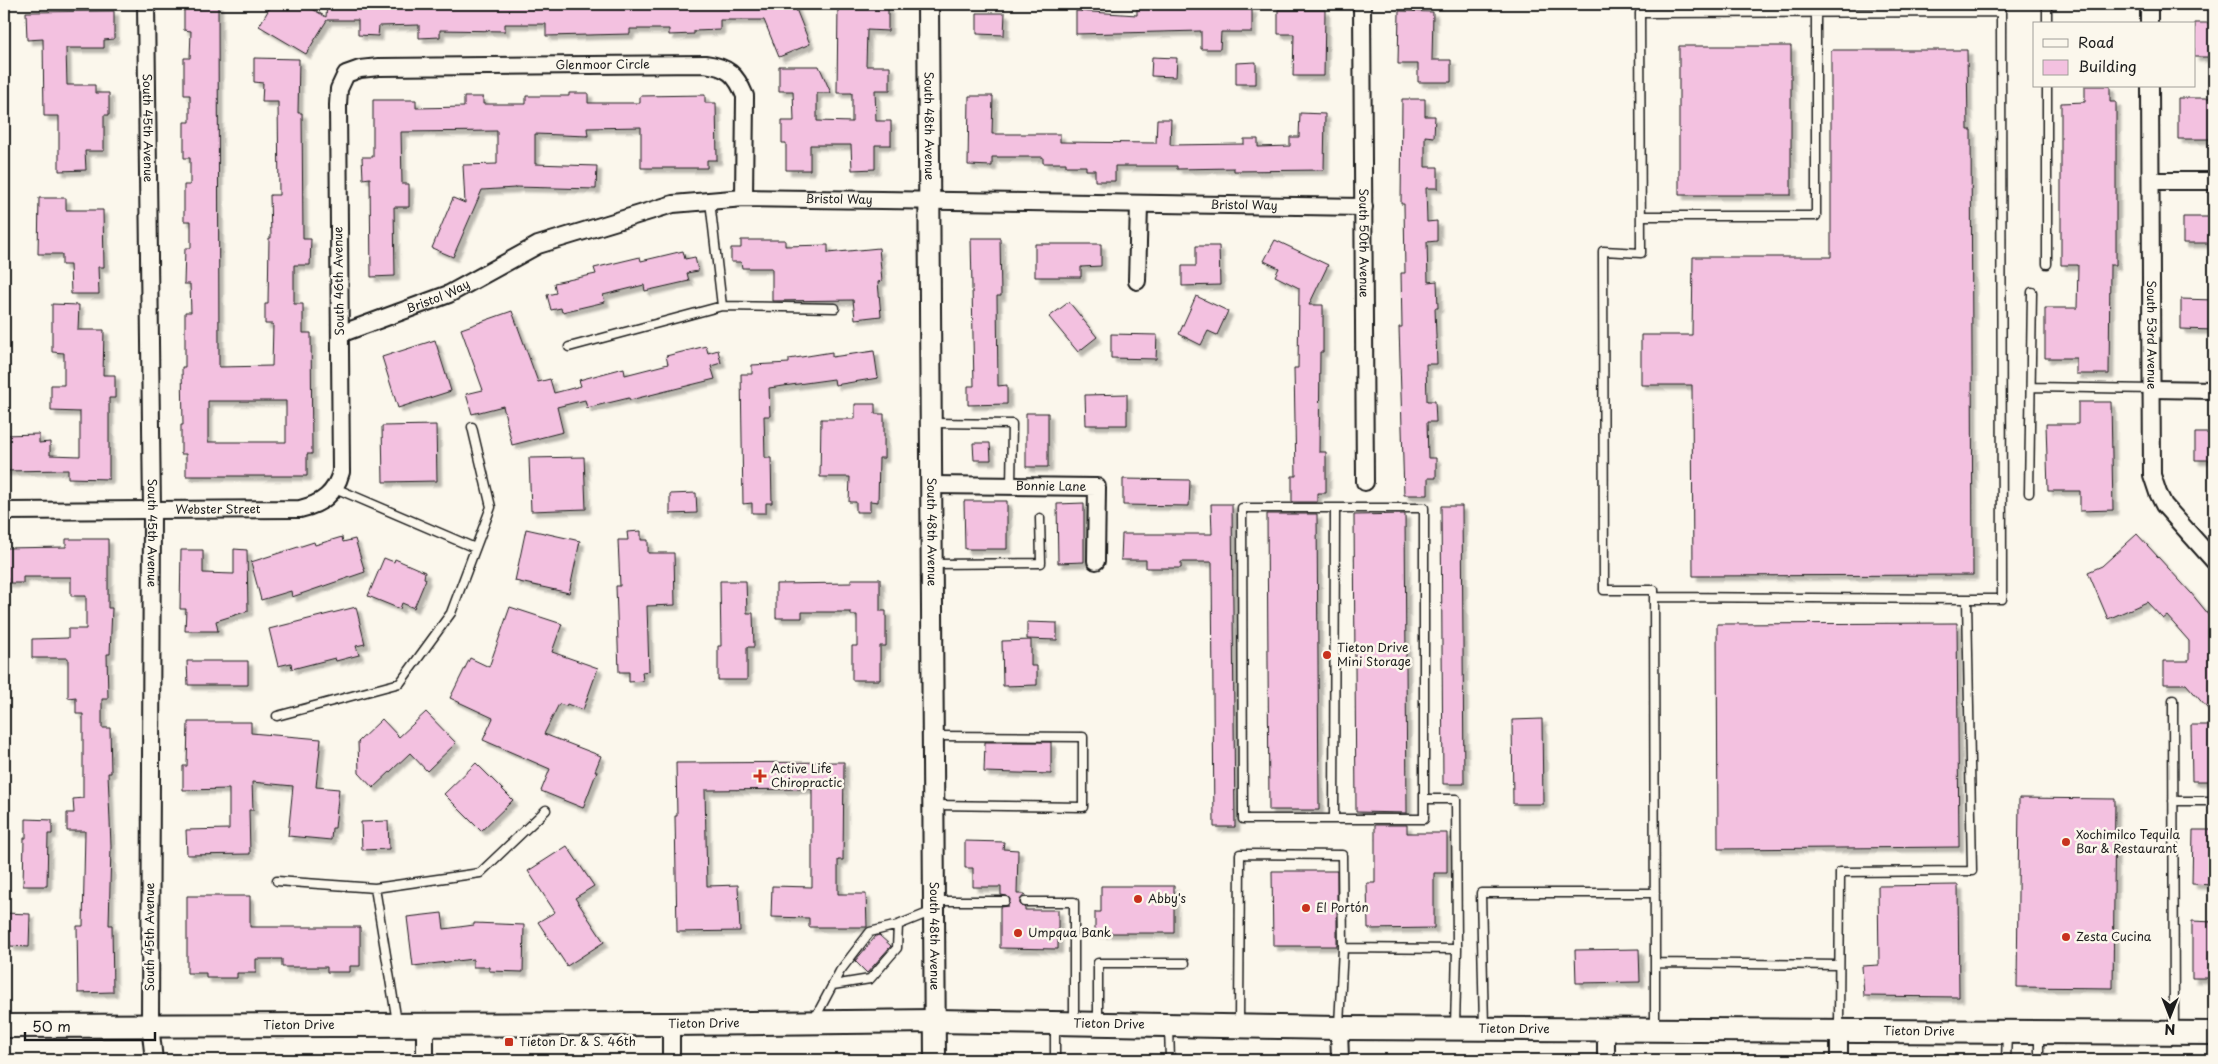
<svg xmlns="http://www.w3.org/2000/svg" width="2218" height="1064" font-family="'Playpen Sans',sans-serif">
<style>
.building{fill:#f3c1e0;stroke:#1c1c1c;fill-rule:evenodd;filter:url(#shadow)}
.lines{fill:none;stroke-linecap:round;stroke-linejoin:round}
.service-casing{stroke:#1c1c1c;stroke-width:11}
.minor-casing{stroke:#1c1c1c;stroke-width:20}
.tertiary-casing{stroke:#1c1c1c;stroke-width:24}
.secondary-casing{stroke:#1c1c1c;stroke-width:26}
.service{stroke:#fbf7ec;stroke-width:8}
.minor{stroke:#fbf7ec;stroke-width:16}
.tertiary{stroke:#fbf7ec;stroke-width:20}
.secondary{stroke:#fbf7ec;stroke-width:22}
.poi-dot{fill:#c8321e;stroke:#fbf7ec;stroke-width:2}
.labels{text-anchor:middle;stroke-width:5;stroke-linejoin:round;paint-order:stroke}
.street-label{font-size:12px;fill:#1c1c1c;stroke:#fbf7ec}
.poi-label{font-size:12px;fill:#1c1c1c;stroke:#fbf7ec;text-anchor:start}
</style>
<defs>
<filter id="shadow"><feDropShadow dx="4.5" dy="4.5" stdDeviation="1" flood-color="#0004"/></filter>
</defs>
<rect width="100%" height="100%" fill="#fbf7ec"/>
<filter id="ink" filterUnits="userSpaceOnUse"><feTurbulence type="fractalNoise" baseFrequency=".02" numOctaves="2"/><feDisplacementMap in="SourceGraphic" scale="10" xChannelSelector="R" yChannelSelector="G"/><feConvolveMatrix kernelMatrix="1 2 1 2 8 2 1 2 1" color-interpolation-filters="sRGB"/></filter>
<g filter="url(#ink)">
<!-- building -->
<path class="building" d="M184 4H218L219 367 272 366 273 324H265V304H268L269 238H271L270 195H279L278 102H262L263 83 254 82V58L299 59 298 113H302L303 239H311L310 265H294V304H303V333H311L312 454H307V476H186V454H181V425H183L182 367H185V312H191L190 284H184L185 248H191V221H184V185H190V158H184V122H190V95H184V58H190L191 31 184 30ZM208 401H286V442H208Z
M272 4H304L326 17 327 4H440V6L471 7V4H794L810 44 779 57 764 20H720V30L694 31V34L669 35V29H630V34L546 36V24H505V31L440 30V37L419 38V25L379 26 378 36 358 35V20H327L306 54 259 26Z
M838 4H866V7H888V31L867 30 866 66H890V90H875L876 121H891V145H875V169L852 170 851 145H810V170H786V143H782V121H794L793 91H779V66H819L831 93H817V121L852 122V93H837Z
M1188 7 1252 9V32H1221L1220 49H1201V31L1076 34V11L1137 15V8Z
M1278 10H1325L1324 76H1293L1294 34H1278Z
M114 11V39L104 40V48H66L67 85H95V93H109V115H104V151H85L86 170 59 171V116H44L43 39 27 40 26 12Z
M1399 11 1433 12 1432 60H1451V82H1418V64H1398Z
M977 13H1005L1004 35 977 34Z
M2195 23H2214V57H2194Z
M1679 46H1791V195H1679Z
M1831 50H1967L1968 130H1971L1973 575 1693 576 1692 385H1641V335H1692L1693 257H1831Z
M1152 57 1177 58 1176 77 1151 76Z
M1256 62V84H1236V63Z
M2085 86H2110V102H2116V265H2110L2109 374H2076V358H2045V308H2077L2078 265H2061V103L2085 102Z
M569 93H588V103H640V96L705 95V103H716L717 160H707V168H641V127L587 128 588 136 535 134V164L597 166 596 189 515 187V188L482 190 453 257 432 248 453 198 465 203 463 165 497 164V131L401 132 402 184H409V207H394L395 276 371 277 370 178 363 179 362 157H373V100H416V108L464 107V97H483V104H526V96H569Z
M969 96H993L992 134H1060V142L1156 143 1157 119H1171L1170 145 1244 144V139H1258V147L1290 146V137H1299L1300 113 1325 114 1324 170 1234 171V168L1177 169V166H1115V181H1095V170H1086V166H1066V163H1043V157H992V166L968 165Z
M2178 98H2214V139H2178Z
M1402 99H1425V116H1435L1434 137 1425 136V167H1438V188H1426L1427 222 1437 221V241L1427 242 1428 282 1437 281 1438 308H1435L1437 364H1426L1427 401H1435L1436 422H1427L1428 458H1436V478H1428V495H1404L1399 327H1402L1401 273H1405L1404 204H1401Z
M39 198H66V210H103L104 267H98L99 294H71L70 265H62V254H38Z
M2183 217H2214V243H2183Z
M971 238H1000L1001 296H997L998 386 1007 385V404L968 405V386H974Z
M741 240H785V246L828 245V253L879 248 882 281 878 282 881 316 855 319 853 300 772 301V268H742L741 262H731V248H741Z
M1275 240 1328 265 1309 305H1323V352H1320L1319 452H1326V493H1317V502H1292V476H1296L1294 368H1298L1299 288 1275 276 1279 268 1264 261Z
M1035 244H1101V266L1081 267V277H1035Z
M1196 246H1219L1220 285 1182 286V266H1196Z
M683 251 685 259 695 257 698 271 687 273 689 281 645 291 644 285 603 295 605 302 562 312 561 308 551 310 547 295 556 293 554 283 596 274 594 268 640 257 641 261Z
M1196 296 1228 311 1217 335 1208 331 1201 345 1179 334Z
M2181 299 2214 300V330L2181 329Z
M1069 302 1097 337 1078 352 1049 317Z
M52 304 79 305 78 330H104L103 375H115V398H109V479L68 478V470L4 471V435L39 434V443L50 442V455L80 456V412L51 411V385H64V353L52 352Z
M512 311 538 382 550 379 554 393 581 386 579 380 624 368 625 375 668 364 666 356 706 346 708 353 718 350 721 363 711 366 715 379 630 400 629 398 587 408 585 400 557 407 563 432 512 445 503 406 472 414 466 394 483 390 461 329Z
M1111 334 1157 335 1156 359 1111 358Z
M435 340 451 391 398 408 382 357Z
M874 351 878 378 835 385 834 379 769 388 770 416H764L765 458H771L772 503H766V513H752V503L743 504 741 374H752V365L789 363V359L832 352V357Z
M1127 394V425H1086L1085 395Z
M2078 402H2111L2113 510 2080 511V491H2048L2046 424H2078Z
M855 404H875V414H884V458H879L878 502 870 501V512H856V502H849L850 477H820L821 419H855Z
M1026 413H1048V467H1026Z
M436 425 437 481 383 482 382 426Z
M2195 433H2214V460H2195Z
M973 443H990L991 460H974Z
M584 457 586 509 531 511 529 458Z
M1123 479 1190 480 1189 506 1123 505Z
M696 493 697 513 670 514V494Z
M964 501H1007V549H965Z
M1084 503V562L1058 563 1057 504Z
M1211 504H1232L1235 827H1214L1212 562H1181V568H1146V560H1121L1122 534H1212Z
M1441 506H1462L1464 784H1443Z
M1267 514H1317L1319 810H1269Z
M1405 514 1407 813 1356 812 1354 515Z
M526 529 580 541 569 593 515 581Z
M641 531V540H648V553H674L675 605 647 606 649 671 642 672 643 681 629 682V672H619L616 586H620L618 540H628L627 532Z
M2137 534 2191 593 2214 621V716L2186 684H2164V661H2189V641L2167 616 2163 619 2147 602 2108 619 2088 572 2102 566Z
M342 537 343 542 355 539 365 572 292 597 291 591 261 600 251 562 314 542 315 545Z
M66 539H108V608H112L110 654H107L108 699H102V728H110L111 773H108L111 846 109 925H112L113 992 78 993 77 926H83L85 831H67V813H74L73 799 83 798V714H76V697L68 698V658H32V639L68 638V629H86V596H71V577H23V583H7V577H4V548L66 547Z
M234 549 247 550 248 611 216 621 218 631H185L186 609H180L181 550H203V573L234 574Z
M384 558 394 562 395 559 425 572 424 578 426 579 414 608 402 603 400 609 368 596Z
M851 579H880V611H886V646H880V680H852V646H857V615H851V612H802V618H776V584L851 583Z
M720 581H746L747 613H753L754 647H747V680H718V646H721Z
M356 607 365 644 356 646 359 655 336 661 335 658 292 669 291 663 278 666 269 629Z
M510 607 562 624 552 652 598 668 583 710 567 704 566 706 559 704 544 734 601 756 595 771H597L583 808 541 791 550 769 483 740 493 718 450 698 470 658 489 667Z
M1027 622 1057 623V640L1027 639Z
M1957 623 1959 847 1718 849 1717 624Z
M1031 640V666H1037V685L1003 686 1002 641Z
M187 661H248V685H188Z
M426 712 456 743 427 771 410 753 373 788 359 773 358 742 382 719 399 737Z
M1542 719 1543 804H1513L1512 720Z
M188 722H251V733L321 739 316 787 339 789 335 828H332L331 840 288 836 293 786 252 782 253 810H249L250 854 187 855 186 830 229 829V789L183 790V766H187Z
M2191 725H2214V781H2192Z
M985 742H1051V774L984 772Z
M844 762 843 860H838V894H866L867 927H809V918L771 917 772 886 812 887V789L705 790 707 886 738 885 740 931 677 932 675 816H677L676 763Z
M476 763 513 800 481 831 444 794Z
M2019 798 2115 799 2113 988 2017 987Z
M26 819 52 820V834H48L47 886H23L24 838H26Z
M388 821 389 849 362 850 361 822Z
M1375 825H1407V833H1447V873H1434V928L1368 929 1367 883H1375Z
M2193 830H2214V885L2192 884Z
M965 841 1004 842 1003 849 1018 850 1017 894H1025L1020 900V904L1025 908V910H1058V949L1000 948V907L1008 906 1010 899 1007 896 1001 895V887H973V868H965Z
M567 846 594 886 575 898 604 942 567 966 538 922 555 912 528 871Z
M1272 871H1337V946H1273Z
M1958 885 1959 997 1864 996 1862 966 1879 965 1878 886Z
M1101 886H1174V933H1095V912H1101Z
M187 896H250V927H360V966H350V972H327V967H282V959H256V973H237V978H206V973H187Z
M4 913 30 914 29 947 10 946V941H4Z
M442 913 444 929 474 925V923L524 925 523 972 489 971V967H473V959L413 966 407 917Z
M2192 921 2214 922V978H2192Z
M879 935 891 946 867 973 855 961 876 936Z
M1639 949 1640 982 1576 983 1575 950Z"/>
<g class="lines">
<!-- service casing -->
<g class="service-casing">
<path id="service" d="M2047 4V24
M2047 86V264
M710 201 722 306
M1641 216H1816V12
M569 347 722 306 835 308
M2031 387 2153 389
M933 423 1012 424 1011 486
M335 488 475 548
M2029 493 2032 292
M932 564 1041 563 1040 518
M1654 597 1967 599 1972 871 1840 872 1839 1028
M2173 700 2174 1031
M277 716 400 683 451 613 491 507 472 427
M933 736 1083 737V807L934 805
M1424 799V819H1243L1242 508H1424V799H1456L1457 949
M2173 801H2214
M1334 819 1335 508
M277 881 375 888 480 873 546 810
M375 888 397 1022
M934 901H1005
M1025 902H1074V1021
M1655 963V1028
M1839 965 1655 963 1654 590H1604L1603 251 1641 253 1640 13 2001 12 2002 599H1967
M833 985 870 979 897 948 898 925
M814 1020 840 971 870 932 898 925 933 911
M1098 1022V963H1185
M1239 1024 1240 854 1342 855 1343 948
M1055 1025V1060
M1339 1025 1343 948 1457 949 1455 1026
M1169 1027 1170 1060
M1484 1027 1481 893H1655
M2006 1060 2007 1034
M2039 1060V1035"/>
</g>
<!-- minor casing -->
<g class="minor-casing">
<g id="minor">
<path id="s1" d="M146 4 152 510 150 1025 154 1060"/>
<path id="s2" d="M1362 4 1365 482"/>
<path d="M2149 4V24"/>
<path id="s3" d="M2150 86 2152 475 2158 493 2164 505 2214 561"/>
<path d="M2151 181H2214"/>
<path d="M1137 281 1139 205"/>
<path id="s4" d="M340 334 449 294 538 245 673 204 744 198 1364 207"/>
<path d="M2153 389 2214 390"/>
<path id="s5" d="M931 485 1097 487 1096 561"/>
<path id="s6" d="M4 511 300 509C322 504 335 494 341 472L338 105 339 89 346 74 360 69 379 67 705 64C728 67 736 74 745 96L744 198"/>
<path d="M671 1024V1060"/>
<path d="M425 1025V1060"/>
<path d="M1339 1028 1340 1060"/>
<path d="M1606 1028V1060"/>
<path d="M1839 1060V1032"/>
</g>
</g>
<!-- tertiary casing -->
<g class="tertiary-casing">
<g id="tertiary">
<path id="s7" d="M928 4 935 1060"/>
</g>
</g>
<!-- secondary casing -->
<g class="secondary-casing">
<g id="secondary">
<path id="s8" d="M4 1026 671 1024 935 1021 1339 1028 2214 1033"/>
</g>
</g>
<!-- service -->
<use href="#service" class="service"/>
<!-- minor -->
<use href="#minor" class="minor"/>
<!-- tertiary -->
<use href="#tertiary" class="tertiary"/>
<!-- secondary -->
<use href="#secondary" class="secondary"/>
</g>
</g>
<!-- markers -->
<g class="poi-dot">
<circle cx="1327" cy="655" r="5"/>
<path d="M757.5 768.5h5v5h5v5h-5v5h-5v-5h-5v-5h5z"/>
<circle cx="2066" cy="842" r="5"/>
<circle cx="1138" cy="899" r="5"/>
<circle cx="1306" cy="908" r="5"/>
<circle cx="1018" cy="933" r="5"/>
<circle cx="2066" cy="937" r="5"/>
<rect x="504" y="1037" width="10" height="10" rx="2.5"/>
</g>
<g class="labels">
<!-- street labels -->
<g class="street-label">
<text dy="4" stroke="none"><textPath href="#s6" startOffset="1012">Glenmoor Circle</textPath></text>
<text dy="4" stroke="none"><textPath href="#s1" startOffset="124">South 45th Avenue</textPath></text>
<text dy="4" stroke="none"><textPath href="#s7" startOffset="122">South 48th Avenue</textPath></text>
<text dy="4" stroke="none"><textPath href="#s4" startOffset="525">Bristol Way</textPath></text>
<text dy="4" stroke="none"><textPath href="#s4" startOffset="930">Bristol Way</textPath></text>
<text dy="4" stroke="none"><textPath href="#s2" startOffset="239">South 50th Avenue</textPath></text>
<text transform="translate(339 281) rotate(-91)" y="4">South 46th Avenue</text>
<text dy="4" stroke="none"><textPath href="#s4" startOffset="105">Bristol Way</textPath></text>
<text dy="4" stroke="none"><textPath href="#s3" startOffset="249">South 53rd Avenue</textPath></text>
<text dy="4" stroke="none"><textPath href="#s5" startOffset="120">Bonnie Lane</textPath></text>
<text dy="4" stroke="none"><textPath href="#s6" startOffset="214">Webster Street</textPath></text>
<text dy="4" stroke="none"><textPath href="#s1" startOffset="529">South 45th Avenue</textPath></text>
<text dy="4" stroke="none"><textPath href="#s7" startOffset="528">South 48th Avenue</textPath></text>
<text transform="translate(150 937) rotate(-90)" y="4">South 45th Avenue</text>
<text dy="4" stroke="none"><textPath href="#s7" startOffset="932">South 48th Avenue</textPath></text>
<text dy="4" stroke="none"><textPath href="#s8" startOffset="700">Tieton Drive</textPath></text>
<text dy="4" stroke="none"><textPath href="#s8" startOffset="1105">Tieton Drive</textPath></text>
<text dy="4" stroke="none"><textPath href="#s8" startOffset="295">Tieton Drive</textPath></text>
<text dy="4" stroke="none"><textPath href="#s8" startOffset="1510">Tieton Drive</textPath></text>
<text dy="4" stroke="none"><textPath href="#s8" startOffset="1915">Tieton Drive</textPath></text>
</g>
<!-- poi labels -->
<g class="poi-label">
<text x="1337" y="652">Tieton Drive<tspan x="1337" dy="14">Mini Storage</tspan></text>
<text x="771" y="773">Active Life<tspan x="771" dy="14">Chiropractic</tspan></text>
<text x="2076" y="839">Xochimilco Tequila<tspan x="2076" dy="14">Bar &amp; Restaurant</tspan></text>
<text x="1148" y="903">Abby's</text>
<text x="1316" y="912">El Portón</text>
<text x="1028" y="937">Umpqua Bank</text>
<text x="2076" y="941">Zesta Cucina</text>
<text x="519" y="1046">Tieton Dr. &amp; S. 46th</text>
</g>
</g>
<!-- margin -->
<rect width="2218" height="1064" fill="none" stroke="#fbf7ec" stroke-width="20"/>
<rect x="10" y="10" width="2198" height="1044" fill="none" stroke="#1c1c1c" stroke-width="2" filter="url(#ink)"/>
<!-- legend -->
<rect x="2033" y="22" width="162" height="65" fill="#fbf7ec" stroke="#a29f99"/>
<rect x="2043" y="39" width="25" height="8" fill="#fbf7ec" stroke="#a29f99"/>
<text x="2078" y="48" font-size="15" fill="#1c1c1c">Road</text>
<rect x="2043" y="60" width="25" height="15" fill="#f3c1e0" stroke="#a29f99"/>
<text x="2078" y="72" font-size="15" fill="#1c1c1c">Building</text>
<!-- north arrow -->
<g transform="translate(2170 1016) rotate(180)" stroke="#fbf7ec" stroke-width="4" paint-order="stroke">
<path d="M0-4L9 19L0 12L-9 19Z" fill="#1c1c1c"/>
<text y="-8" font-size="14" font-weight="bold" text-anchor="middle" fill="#1c1c1c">N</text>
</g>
<!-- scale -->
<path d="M25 1032v8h130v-8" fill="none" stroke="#1c1c1c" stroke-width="2.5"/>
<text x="32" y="1032" font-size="15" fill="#1c1c1c" stroke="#fbf7ec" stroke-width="4" paint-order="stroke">50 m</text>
</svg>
